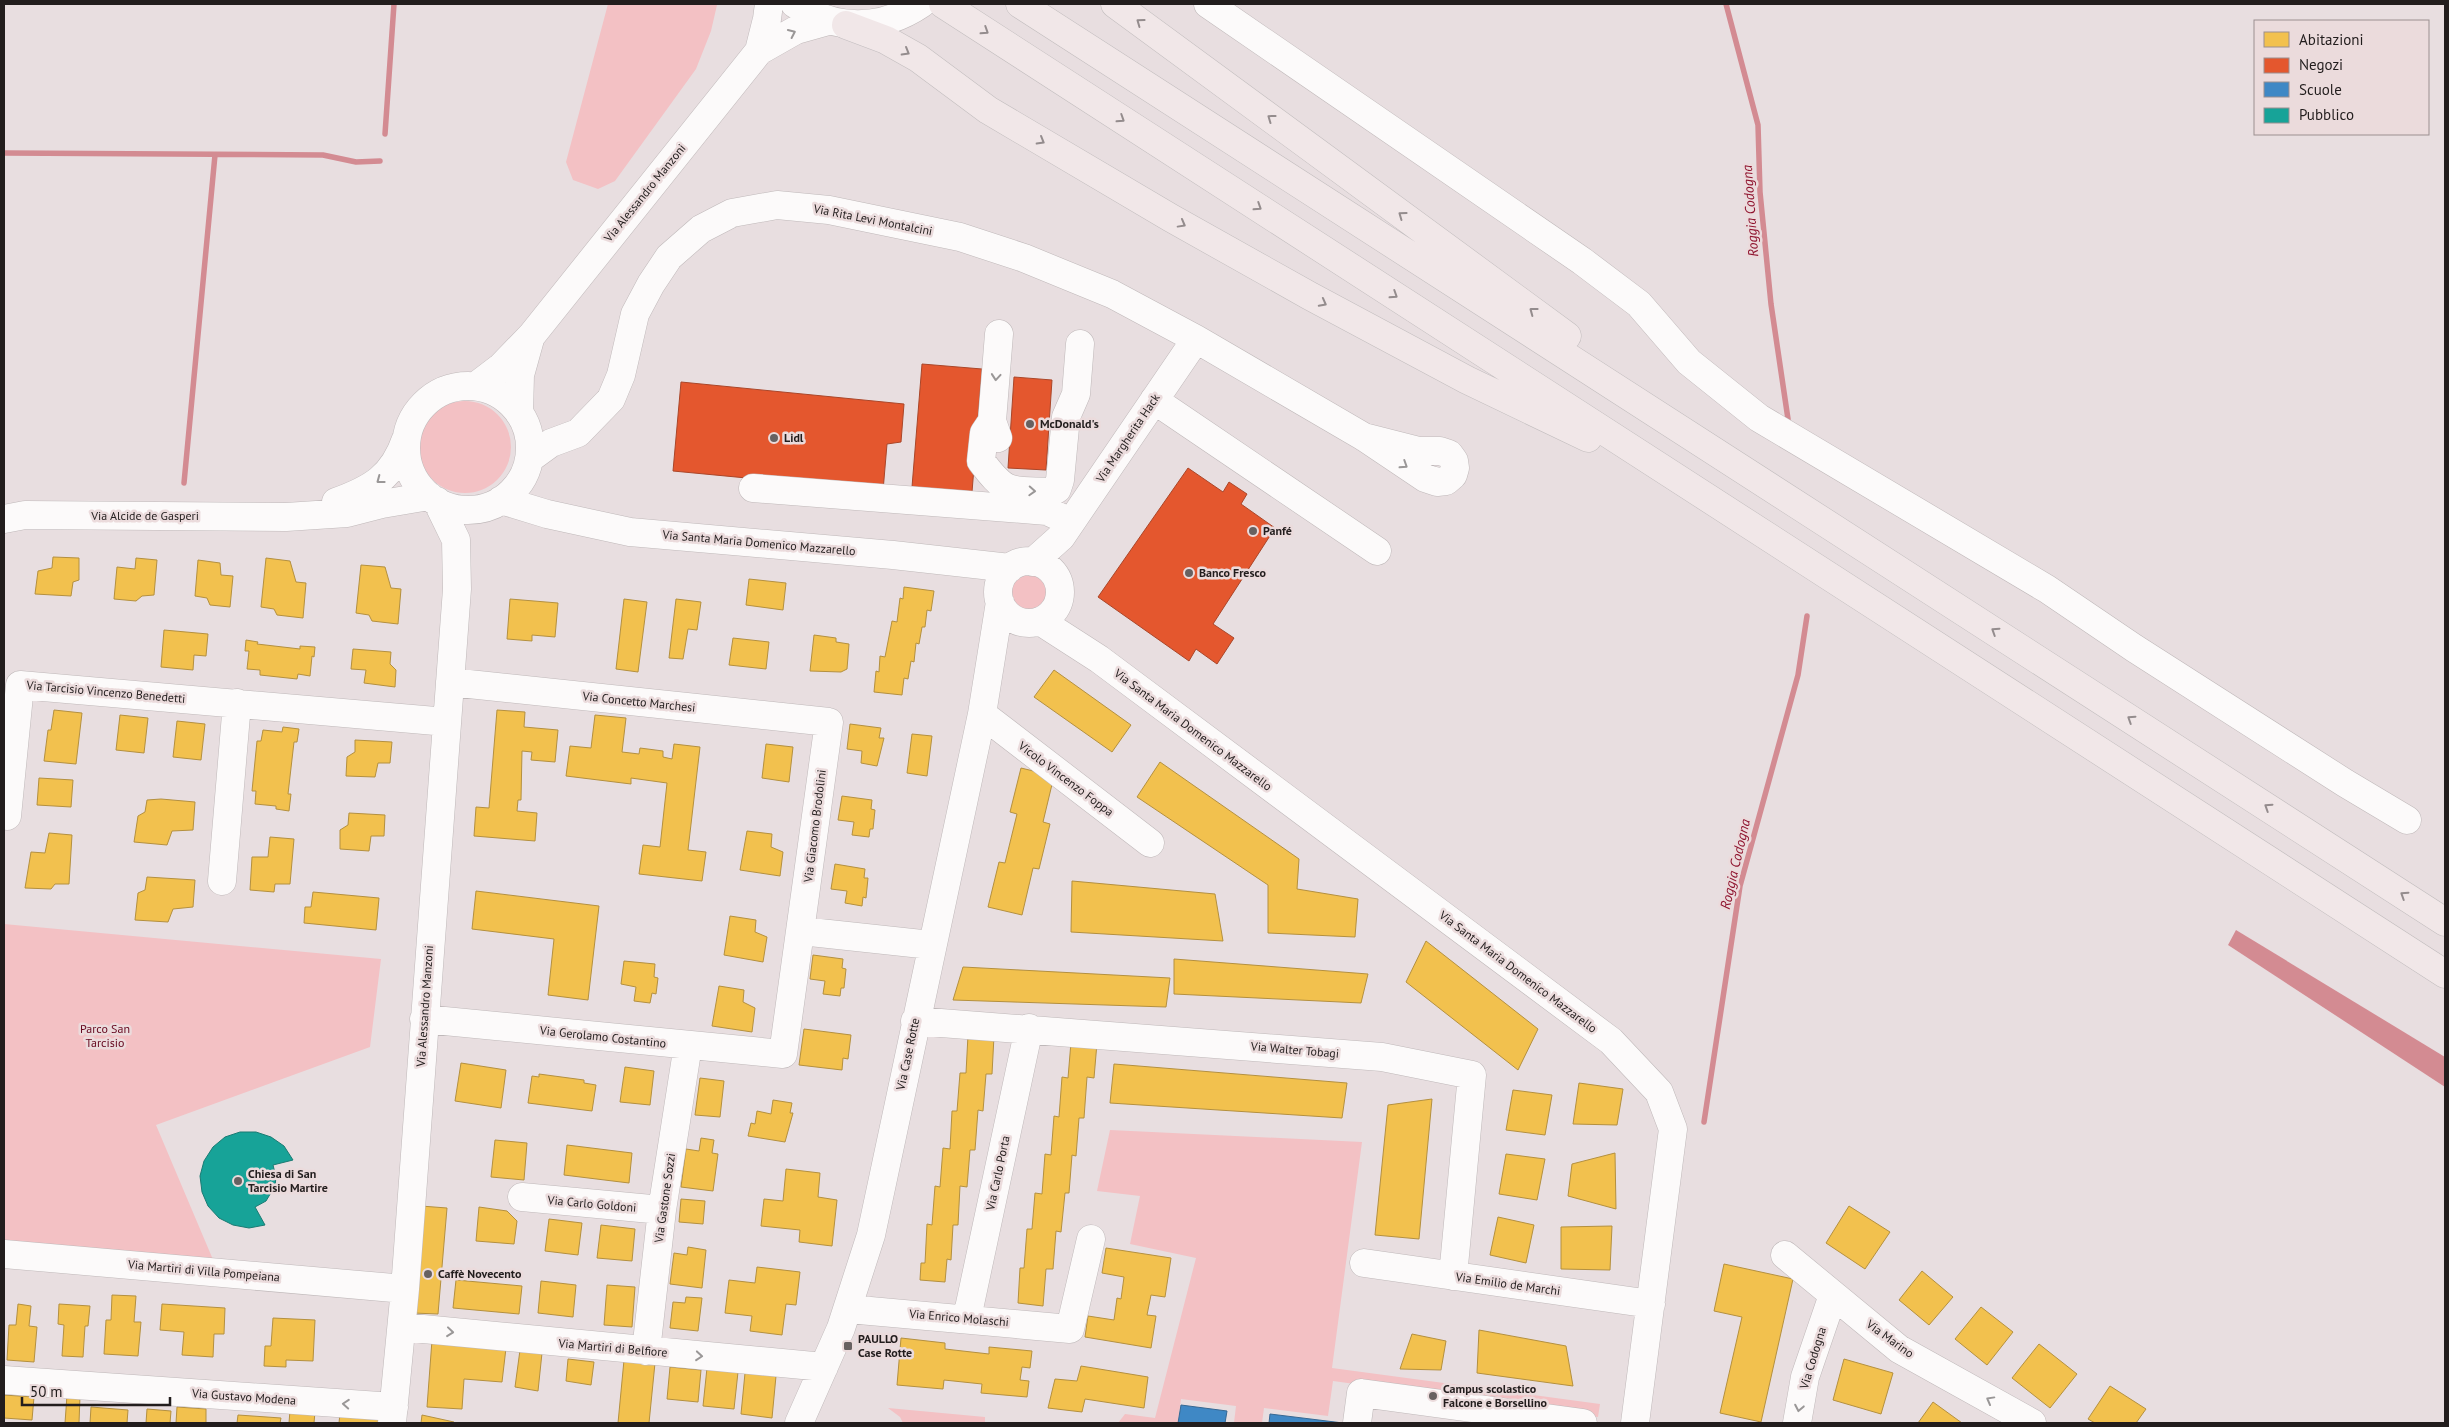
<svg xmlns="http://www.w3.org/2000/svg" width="2449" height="1427" font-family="'PT Sans',sans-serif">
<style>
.green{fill:#f3c1c4}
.water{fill:#d38b92}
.homes{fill:#f2c14e;stroke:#b4903f}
.shops{fill:#e4572e;stroke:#aa4629}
.schools{fill:#3f88c5;stroke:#366893}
.public{fill:#17a398;stroke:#1a7b73}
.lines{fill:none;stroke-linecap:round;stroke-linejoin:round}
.stream{stroke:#d38b92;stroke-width:5.5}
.minor-casing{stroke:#bfb8b9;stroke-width:29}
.highway-casing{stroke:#c2bdbe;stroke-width:29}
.minor{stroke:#fcfafa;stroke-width:28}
.highway{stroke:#f1e7e8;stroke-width:28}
.oneway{stroke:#948c8d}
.oneway2{stroke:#9a9797}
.poi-dot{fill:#676161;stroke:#ebdbdc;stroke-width:2}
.labels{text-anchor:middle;stroke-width:5;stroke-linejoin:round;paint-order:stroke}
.street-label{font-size:12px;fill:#221d1d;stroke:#ebdbdc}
.poi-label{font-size:12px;font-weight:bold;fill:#221d1d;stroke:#ebdbdc;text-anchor:start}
.park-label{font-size:12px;fill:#65071e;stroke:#ebdbdc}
.water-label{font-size:14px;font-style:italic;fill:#8f142f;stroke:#ebdbdc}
</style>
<rect width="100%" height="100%" fill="#e8dee0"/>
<!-- green -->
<path class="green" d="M608 4 717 5 711 31 696 69 615 181 598 189 573 180 566 162Z
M419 447a46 46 0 1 1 92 0a46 46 0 1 1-92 0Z
M1006 593a20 20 0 1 1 40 0a20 20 0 1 1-40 0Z
M4 924 381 959 370 1047 156 1125 214 1262 4 1244Z
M1110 1130 1362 1142 1332 1368 1600 1404 1598 1417 1333 1381 1328 1416 1264 1408 1262 1423H1234L1236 1406 1181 1399 1178 1423H1118L1125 1414 1155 1418 1196 1258 1130 1244 1140 1196 1097 1191Z
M888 1408 985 1417V1423H903L900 1417Z"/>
<!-- water -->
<path class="water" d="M2236 930 2445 1057V1087L2228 945Z"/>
<!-- homes -->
<path class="homes" d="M53 557 79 558V580L73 582 71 596 35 594 38 571 52 568Z
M136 558 157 560 154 595 142 596 136 601 114 599 117 567 135 569Z
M266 558 290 561 296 582 306 583 303 618 277 615 274 609 261 607Z
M198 560 220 563 221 575 233 576 230 607 210 605 207 598 195 596Z
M361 565 385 567 391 588 401 589 398 624 372 621 369 615 356 613Z
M749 579 786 583 783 610 746 605Z
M904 587 934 591 931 611 927 610 925 627H922L919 644 916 643 914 662 911 661 908 679 904 678 902 695 874 692 876 671 879 672 880 656 885 657 892 621 897 622 900 598 903 599Z
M510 599 558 603 555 637 532 635V641L507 639Z
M624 599 647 602 638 672 616 669Z
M676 599 701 602 697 630 688 629 683 659 669 658Z
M164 630 208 634 206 656 194 655 193 670 161 667Z
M814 635 836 638V642L849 644 847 669 841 672 810 671Z
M733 638 769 642 766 669 729 665Z
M246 640 258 642 257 644 300 649V646L315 647 314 657 312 656 310 676 298 674 297 679 260 675V670L247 669 249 651H245Z
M353 649 391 652 390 664 396 670 395 687 364 683 366 670 351 669Z
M1054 670 1131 725 1112 752 1034 697Z
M54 710 82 713 76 764 44 761 48 730H51Z
M497 710 525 712 524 727 558 730 555 762 531 760 532 752 522 751 521 800H518L517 811 537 813 535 841 474 836 476 807 489 808Z
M120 715 148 718 144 753 116 750Z
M595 715 626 718 622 752 639 754 640 748 663 751V757L672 759 674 744 700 747 688 850 706 852 702 881 639 874 643 845 660 847 667 783 631 778V784L566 776 570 746 591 748Z
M177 721 205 724 201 760 173 757Z
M850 724 881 728 879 738H884L877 766 861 763 862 751 847 749Z
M283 727 299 729 297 742H294L288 794H291L289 811 276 809V806L255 804 256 791H252L257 741H261L263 730 282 732Z
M912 734 932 736 927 776 907 773Z
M355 740 392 742 390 763H378L375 777 346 776 347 757 355 752Z
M766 744 793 747 789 782 762 778Z
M1160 762 1299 859 1297 889 1358 899 1355 937 1268 933V885L1137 797Z
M1021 768 1054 776 1043 822 1050 824 1039 869 1033 868 1022 915 988 907 999 862 1005 863 1017 814 1010 812Z
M39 778 73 780 71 807 37 805Z
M842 796 872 800 871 809 875 810 873 829H870L869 837 852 835 854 822 838 820Z
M161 799 195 802 193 830 172 831 167 845 134 842 138 816 145 812 147 800Z
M349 813 385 815 384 836H371L369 851 340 849V830L348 825Z
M747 831 772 834 771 847 783 852 780 876 740 870Z
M49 833 72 835 69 884H55L51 889 25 888 31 852 45 853Z
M270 837 294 839 290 884H275L274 892 250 890 252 857H268Z
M835 864 865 869 864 878H868L866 898 863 897 862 906 845 903 847 891 831 889Z
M147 877 195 880 193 907 173 909 168 922 135 920 138 893 145 890Z
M1072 881 1215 894 1223 941 1071 932Z
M476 891 599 906 588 1000 548 995 554 939 472 929Z
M313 892 379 898 376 930 304 923 305 907H311Z
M730 916 756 920 755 932 767 937 763 962 724 955Z
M1426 941 1538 1029 1518 1070 1406 982Z
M813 955 843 959 842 968 846 969 844 988H841L840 996 823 994 825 981 810 979Z
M1174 959 1368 974 1361 1003 1174 994Z
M624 961 655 964 654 977 658 978 656 994 652 993 650 1003 634 1001 636 987 621 984Z
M963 967 1170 978 1166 1007 953 1000Z
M719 986 744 990 743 1002 755 1008 752 1032 712 1026Z
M804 1029 851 1035 848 1059 843 1058 842 1070 799 1065Z
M968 1035 994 1036 992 1074H986L983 1111 978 1110 975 1150H970L967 1187 960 1186 958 1225H953L951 1260 947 1259 945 1282 920 1280 921 1263H925L927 1224 932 1225 935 1186 940 1187 943 1148 950 1149 952 1111H957L960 1073H966Z
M1071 1042 1097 1043 1094 1078 1087 1077 1084 1118H1079L1076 1156 1072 1155 1069 1193H1065L1061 1232 1056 1231 1053 1269H1046L1043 1306 1018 1303 1020 1268H1024L1027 1229H1032L1035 1193 1042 1194 1045 1154 1051 1155 1054 1116 1059 1117 1062 1077 1068 1078Z
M461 1063 506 1070 501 1108 455 1101Z
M1114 1064 1347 1083 1342 1118 1110 1103Z
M625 1067 654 1071 650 1105 620 1102Z
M539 1074 584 1080V1083L596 1085 592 1111 528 1103 532 1076 539 1077Z
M700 1078 724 1081 720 1117 695 1115Z
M1579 1083 1623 1089 1617 1125 1573 1124Z
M1513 1090 1552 1095 1545 1135 1506 1130Z
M1432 1099 1419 1239 1375 1235 1388 1105Z
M773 1100 792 1103 790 1113H793L785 1142 748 1136 751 1123 755 1124 757 1111 771 1114Z
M701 1138 714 1140 712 1153 718 1154 713 1191 681 1187 686 1149 699 1151Z
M495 1140 527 1143 524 1180 491 1177Z
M567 1145 632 1153 629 1183 564 1175Z
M1615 1153 1616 1209 1568 1196 1572 1164Z
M1506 1154 1545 1159 1537 1200 1499 1194Z
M786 1169 820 1173 818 1197 837 1200 832 1246 799 1242 800 1230 761 1226 764 1199 783 1201Z
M681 1199 705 1201 703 1224 679 1222Z
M421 1206 447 1208 438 1314 413 1313Z
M1849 1206 1890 1232 1865 1269 1826 1243Z
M479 1207 507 1211 517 1221 514 1244 476 1241Z
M1498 1217 1534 1225 1526 1263 1490 1255Z
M549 1219 582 1223 578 1255 545 1251Z
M601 1225 635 1229 632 1261 597 1258Z
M1612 1226 1610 1270 1561 1269V1227Z
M688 1247 706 1250 702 1288 670 1284 674 1253 687 1255Z
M1106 1248 1171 1258 1165 1297 1151 1295 1147 1315 1156 1316 1151 1348 1085 1337 1088 1316 1114 1320 1117 1298 1121 1299 1124 1277 1102 1273Z
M1724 1264 1793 1279 1761 1422 1720 1413 1742 1317 1714 1311Z
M757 1267 800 1272 796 1305 786 1304 782 1335 750 1331 752 1316 725 1313 729 1280 755 1283Z
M1922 1271 1953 1297 1929 1325 1899 1300Z
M456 1280 522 1286 519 1314 453 1308Z
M541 1281 576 1285 573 1317 538 1313Z
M607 1285 635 1287 632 1327 604 1325Z
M112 1295 136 1296 134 1322H141L138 1356 104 1354 106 1320H111Z
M686 1297 702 1298 698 1331 670 1328 673 1302 685 1303Z
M18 1304 31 1306 29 1326 37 1327 34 1362 7 1360 9 1325H16Z
M59 1304 90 1306 88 1326H85L83 1357 62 1356 64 1325 58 1324Z
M162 1304 225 1308 224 1334H214L213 1357 182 1355 184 1332 160 1330Z
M1981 1307 2013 1332 1987 1365 1955 1339Z
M273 1318 315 1320 313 1361 286 1360V1367L264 1366 265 1346H271Z
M1479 1330 1566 1346 1573 1386 1477 1373Z
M1412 1334 1446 1341 1441 1370 1400 1369Z
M901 1338 945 1343V1349L989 1354V1347L1032 1351 1030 1368 1022 1367 1020 1380 1029 1381 1027 1397 981 1393 982 1384 944 1380 943 1389 897 1385Z
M432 1340 506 1348 502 1382 464 1379 462 1409 427 1407Z
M2039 1344 2077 1374 2050 1408 2012 1378Z
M520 1350 542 1353 538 1391 515 1387Z
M568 1359 594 1362 591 1385 566 1381Z
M1844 1359 1893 1373 1881 1414 1833 1400Z
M624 1360 655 1363 649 1423H618Z
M1081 1366 1148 1377 1144 1408 1085 1399 1082 1412 1048 1408 1055 1379 1077 1381Z
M670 1367 701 1370 698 1402 667 1399Z
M707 1368 738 1372 734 1409 703 1406Z
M745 1373 776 1376 772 1418 741 1414Z
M2110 1386 2146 1409 2136 1423H2095L2088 1419Z
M4 1395 34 1397 32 1420 4 1418Z
M67 1395 80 1396 79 1423H65Z
M1933 1402 1962 1423H1918Z
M91 1407 128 1410 127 1423H90Z
M177 1407 206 1409V1423H176Z
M147 1409 171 1411 170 1423H146Z
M290 1410 315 1412 314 1423H289Z
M340 1413 381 1414 379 1423H339Z
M238 1415 281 1418 280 1423H237Z
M422 1415 454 1422V1423H421Z"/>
<!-- shops -->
<path class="shops" d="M922 364 982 369 972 492 912 487Z
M1014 377 1052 380 1046 470 1008 468Z
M681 382 904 404 901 442 887 444 883 491 673 471Z
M1188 468 1223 492 1229 482 1247 494 1241 504 1275 528 1213 624 1234 638 1217 664 1196 649 1189 661 1098 597Z"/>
<!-- schools -->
<path class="schools" d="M1181 1405 1227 1411 1225 1423H1178Z
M1270 1414 1343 1423H1269Z"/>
<!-- public -->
<path class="public" d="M240 1132H256L271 1137 284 1146 293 1160 273 1165 276 1177 275 1186 266 1201 255 1207 265 1225 249 1228 233 1225 219 1218 208 1206 202 1192 200 1176 204 1161 213 1147 225 1137Z"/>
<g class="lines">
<!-- stream -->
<path class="stream" d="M1726 4 1758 125 1760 192 1771 304 1788 419
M385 134 394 4
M4 153 323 155 356 162 380 161
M184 483 215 155
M1704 1122 1740 886 1798 675 1807 616"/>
<!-- minor casing -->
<g class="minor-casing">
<path id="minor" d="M795 4C835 31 881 31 921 4
M1208 4 1582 261 1639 304 1689 362 1759 418 2047 589 2134 648 2345 783 2407 820
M759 51 767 19 769 4
M406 448a62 62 0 1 1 124 0a62 62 0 1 1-124 0Z
M476 386 501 367 532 335 759 51 796 30 828 21
M1154 400 1377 551
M519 413 520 375 530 339
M992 421 984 433 981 461C1007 496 1010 490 1052 492L1057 489 1060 480 1066 417 1076 394 1080 344
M998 438 992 421 999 334
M529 459 551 443 578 433 611 399 621 375 635 314 651 284 669 257 701 229 732 213 777 205 829 210 960 237 1024 258 1112 294 1196 339 1364 437 1425 478 1437 482 1446 481 1453 475 1455 468 1454 461 1449 454 1440 451H1419L1364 437
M753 488 1047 511 1071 522
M501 500 547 514 630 532 893 555 1010 568
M336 502C372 489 393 477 406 439
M4 519 25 515 286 517 347 513 382 504 429 496
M998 592a31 31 0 1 1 62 0a31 31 0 1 1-62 0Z
M1033 562 1061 537 1196 339
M1040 621 1099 659 1611 1041 1659 1092 1673 1129 1635 1423
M982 714 1150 843
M4 815 7 816 20 685 447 722
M222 881 237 703
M801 931 931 945
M424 1019 783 1054 829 722 450 682
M915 1021 1382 1057 1472 1075 1453 1276
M522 1197 662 1210
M4 1254 405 1289
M1785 1255 1899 1349 2032 1423
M1364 1263 1651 1304
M848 1309 1070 1329 1091 1239
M967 1318 1029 1028
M402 1327 824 1367
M646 1351 662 1210 688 1045
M4 1380 394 1407
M392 1423 405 1289 457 589 456 540 437 501
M799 1423 841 1328 871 1235 982 714 1000 602
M1357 1423 1361 1393 1583 1423
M1797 1423 1805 1377 1833 1295"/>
</g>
<!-- highway casing -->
<g class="highway-casing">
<path id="highway" d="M943 4 2445 974
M1020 4 2445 922
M1115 4 1567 336
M846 25 886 40 918 58 988 110 1171 218 1310 296 1467 380 1588 438"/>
</g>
<!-- minor -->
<use href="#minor" class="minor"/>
<!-- highway -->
<use href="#highway" class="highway"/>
</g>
<!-- one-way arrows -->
<defs><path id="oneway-chevron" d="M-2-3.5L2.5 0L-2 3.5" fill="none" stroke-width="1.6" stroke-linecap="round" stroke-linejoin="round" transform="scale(1.25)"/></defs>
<g class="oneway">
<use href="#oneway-chevron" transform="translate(1140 22) rotate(-144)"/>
<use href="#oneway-chevron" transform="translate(985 31) rotate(33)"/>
<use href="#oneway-chevron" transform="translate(906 52) rotate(30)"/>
<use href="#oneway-chevron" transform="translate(1271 118) rotate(-144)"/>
<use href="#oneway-chevron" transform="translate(1121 119) rotate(33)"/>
<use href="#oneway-chevron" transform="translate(1041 141) rotate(30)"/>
<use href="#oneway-chevron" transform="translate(1258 207) rotate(33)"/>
<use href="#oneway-chevron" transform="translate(1402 215) rotate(-144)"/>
<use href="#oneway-chevron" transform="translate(1182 224) rotate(29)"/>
<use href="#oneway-chevron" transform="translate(1394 295) rotate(33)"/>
<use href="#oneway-chevron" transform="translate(1323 303) rotate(28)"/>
<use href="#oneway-chevron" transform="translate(1533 311) rotate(-143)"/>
<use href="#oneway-chevron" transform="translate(1995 631) rotate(-147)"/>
<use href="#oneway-chevron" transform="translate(2131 719) rotate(-147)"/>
<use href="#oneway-chevron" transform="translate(2268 807) rotate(-147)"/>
<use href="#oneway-chevron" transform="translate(2404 895) rotate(-147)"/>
</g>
<g class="oneway2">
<use href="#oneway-chevron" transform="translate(792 33) rotate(-25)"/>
<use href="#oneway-chevron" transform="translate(996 377) rotate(95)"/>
<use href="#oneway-chevron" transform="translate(1404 465) rotate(33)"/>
<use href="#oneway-chevron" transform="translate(380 480) rotate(143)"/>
<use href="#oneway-chevron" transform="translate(1032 491) rotate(3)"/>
<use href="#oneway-chevron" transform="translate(450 1332) rotate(6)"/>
<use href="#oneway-chevron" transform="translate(699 1356) rotate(5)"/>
<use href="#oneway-chevron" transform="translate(1990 1400) rotate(-151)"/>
<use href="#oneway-chevron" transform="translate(346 1404) rotate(-176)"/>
<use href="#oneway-chevron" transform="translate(1799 1408) rotate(101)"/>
</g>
<!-- markers -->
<g class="poi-dot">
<circle cx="1030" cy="424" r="5"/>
<circle cx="774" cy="438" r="5"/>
<circle cx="1253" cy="531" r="5"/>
<circle cx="1189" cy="573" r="5"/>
<circle cx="238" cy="1181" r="5"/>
<circle cx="428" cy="1274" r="5"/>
<rect x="843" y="1341" width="10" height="10" rx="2.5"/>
<circle cx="1433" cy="1396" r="5"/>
</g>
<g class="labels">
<!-- street labels -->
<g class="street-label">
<text transform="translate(645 193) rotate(-51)" y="4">Via Alessandro Manzoni</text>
<text transform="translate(873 220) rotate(11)" y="4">Via Rita Levi Montalcini</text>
<text transform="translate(1128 438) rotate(-56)" y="4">Via Margherita Hack</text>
<text x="145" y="520">Via Alcide de Gasperi</text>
<text transform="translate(759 543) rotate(5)" y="4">Via Santa Maria Domenico Mazzarello</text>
<text transform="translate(106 692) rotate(5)" y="4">Via Tarcisio Vincenzo Benedetti</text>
<text transform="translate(639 702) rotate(6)" y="4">Via Concetto Marchesi</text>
<text transform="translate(1193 730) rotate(37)" y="4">Via Santa Maria Domenico Mazzarello</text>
<text transform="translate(1066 779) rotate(37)" y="4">Vicolo Vincenzo Foppa</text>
<text transform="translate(815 826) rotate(-83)" y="4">Via Giacomo Brodolini</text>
<text transform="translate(1518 972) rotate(37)" y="4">Via Santa Maria Domenico Mazzarello</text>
<text transform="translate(425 1006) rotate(-86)" y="4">Via Alessandro Manzoni</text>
<text transform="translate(603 1037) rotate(6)" y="4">Via Gerolamo Costantino</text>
<text transform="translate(1295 1050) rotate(5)" y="4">Via Walter Tobagi</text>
<text transform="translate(908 1054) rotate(-78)" y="4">Via Case Rotte</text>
<text transform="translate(998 1173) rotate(-78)" y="4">Via Carlo Porta</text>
<text transform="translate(665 1198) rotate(-82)" y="4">Via Gastone Sozzi</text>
<text transform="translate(592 1204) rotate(5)" y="4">Via Carlo Goldoni</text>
<text transform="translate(204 1271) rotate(5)" y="4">Via Martiri di Villa Pompeiana</text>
<text transform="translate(1508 1284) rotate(8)" y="4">Via Emilio de Marchi</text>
<text transform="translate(959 1318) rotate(5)" y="4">Via Enrico Molaschi</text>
<text transform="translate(1890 1339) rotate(36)" y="4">Via Marino</text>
<text transform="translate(613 1348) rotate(5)" y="4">Via Martiri di Belfiore</text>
<text transform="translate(1813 1358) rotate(-73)" y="4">Via Codogna</text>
<text transform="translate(244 1397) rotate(4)" y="4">Via Gustavo Modena</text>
</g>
<!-- poi labels -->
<g class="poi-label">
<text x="1040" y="428">McDonald's</text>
<text x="784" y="442">Lidl</text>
<text x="1263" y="535">Panfé</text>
<text x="1199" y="577">Banco Fresco</text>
<text x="248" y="1178">Chiesa di San<tspan x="248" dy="14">Tarcisio Martire</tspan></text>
<text x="438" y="1278">Caffè Novecento</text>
<text x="858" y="1343">PAULLO<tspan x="858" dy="14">Case Rotte</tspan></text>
<text x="1443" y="1393">Campus scolastico<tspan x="1443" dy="14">Falcone e Borsellino</tspan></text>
</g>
<!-- park labels -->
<g class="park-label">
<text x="105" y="1033">Parco San<tspan x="105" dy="14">Tarcisio</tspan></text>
</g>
<!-- water labels -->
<g class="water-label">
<text transform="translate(1750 211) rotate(-94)" y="5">Roggia Codogna</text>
<text transform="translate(1735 864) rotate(-77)" y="5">Roggia Codogna</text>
</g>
</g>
<!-- border -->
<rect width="2449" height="1427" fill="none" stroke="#221d1d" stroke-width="10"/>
<!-- legend -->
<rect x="2254" y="20" width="175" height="115" fill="#ebdbdc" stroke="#9b8f90"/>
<rect x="2264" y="32" width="25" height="15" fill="#f2c14e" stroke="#9b8f90"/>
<text x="2299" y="45" font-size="15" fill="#221d1d">Abitazioni</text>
<rect x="2264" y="58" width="25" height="15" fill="#e4572e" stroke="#9b8f90"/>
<text x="2299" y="70" font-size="15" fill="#221d1d">Negozi</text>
<rect x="2264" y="82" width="25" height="15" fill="#3f88c5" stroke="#9b8f90"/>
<text x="2299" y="95" font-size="15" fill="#221d1d">Scuole</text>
<rect x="2264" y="108" width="25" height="15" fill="#17a398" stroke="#9b8f90"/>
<text x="2299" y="120" font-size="15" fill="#221d1d">Pubblico</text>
<!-- scale -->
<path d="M22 1397v8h148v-8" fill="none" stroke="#221d1d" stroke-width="2.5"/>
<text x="30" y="1397" font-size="15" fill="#221d1d" stroke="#ebdbdc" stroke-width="4" paint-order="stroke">50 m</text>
</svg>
